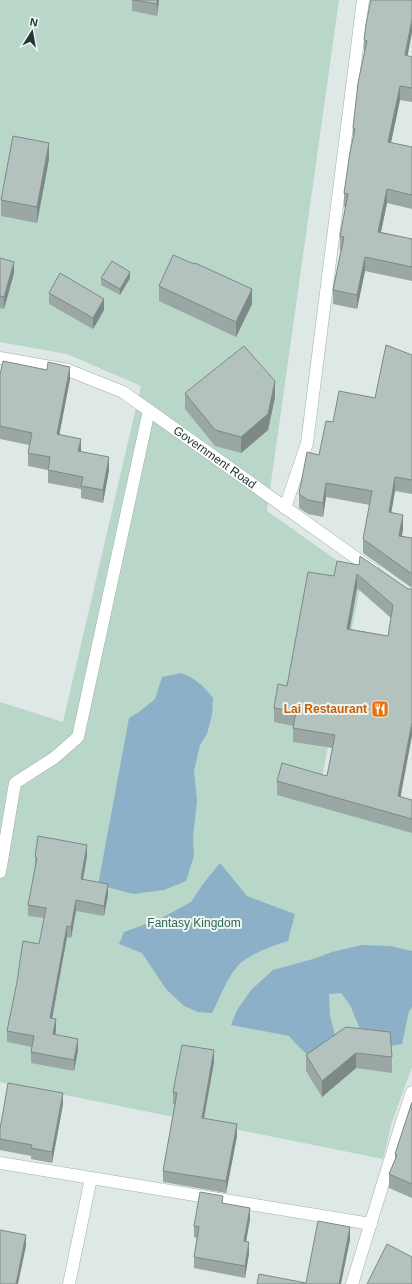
<svg xmlns="http://www.w3.org/2000/svg" width="412" height="1284" font-family="Arial,sans-serif">
<style>
.green{fill:#b9d7c8}
.water{fill:#8bb0c8}
.lines{fill:none;stroke-linecap:round;stroke-linejoin:round}
.lane-casing{stroke:#a2afad;stroke-width:13}
.street-casing{stroke:#a2afad;stroke-width:13}
.lane{stroke:#fff;stroke-width:12}
.street{stroke:#fff;stroke-width:12}
.wall{fill:#9ba7a4;fill-rule:evenodd}
.shaded-wall{fill:#7e8886}
.building{fill:#b4c2bf;stroke:#7e8886;fill-rule:evenodd}
.labels{text-anchor:middle;stroke-width:4;stroke-linejoin:round;paint-order:stroke}
.street-label{font-size:12px;fill:#213635;stroke:#eef5f3}
.food-label{font-size:12px;font-weight:bold;fill:#c56008;stroke:#eef5f3;text-anchor:end}
.park-label{font-size:12px;fill:#306853;stroke:#eef5f3}
</style>
<rect width="100%" height="100%" fill="#dee8e6"/>
<!-- green -->
<path class="green" d="M0 0H339L267 511 362 578 322 777 412 803V1067L392 1122 383 1159 0 1082V702L63 722 141 386 67 354 0 342Z"/>
<!-- water -->
<path class="water" d="M181 673C195 678 204 686 213 698L212 715 207 734 200 745 194 771 197 801 193 837 194 856 186 881 164 890 134 894 98 885 129 718 139 712 155 699 162 677Z
M220 863 247 896 295 914 288 941C272 946 255 952 242 962 229 972 220 998 212 1013L198 1012 184 1006 166 989 142 953 119 944 124 932 160 919 191 902 203 884Z
M362 945 390 946 412 951V1007L409 1011 402 1044 390 1046 360 1029 350 1005 341 993 329 994 330 1016 340 1053 311 1058 297 1045 289 1036 231 1025 237 1010 252 989 273 970 313 959 332 952Z"/>
<g class="lines">
<!-- lane casing -->
<g class="lane-casing">
<path id="lane" d="M0 872 15 783 54 758 78 737 149 410"/>
</g>
<!-- street casing -->
<g class="street-casing">
<g id="street">
<path id="s1" d="M0 358 68 370 123 392 373 570"/>
<path d="M285 508 307 443 363 0"/>
<path d="M0 1163 371 1224"/>
<path d="M69 1284 91 1178"/>
<path d="M352 1284 400 1128 412 1092"/>
</g>
</g>
<!-- lane -->
<use href="#lane" class="lane"/>
<!-- street -->
<use href="#street" class="street"/>
</g>
<!-- wall -->
<path class="wall" d="M132 0H159L157 16 132 11Z
M366 24 407 56 412 57V102L400 100 391 143 412 147V209L387 203 381 232 412 239V281L365 271 357 309 333 304V290L341 250H340V236L346 207H344V193L353 138V128L364 54V40Z
M49 159 37 223 1 216V200Z
M0 258 14 273 4 309 0 308Z
M101 278H130L120 295 101 285Z
M159 286 252 304 236 337 159 301Z
M49 293 104 310 93 329 49 304Z
M412 355V494L395 491 391 512 403 529 402 536 412 538V588L363 553V539L370 505 326 497 323 517 308 514 299 508V494L319 455 333 422 375 398Z
M0 375 70 379 59 435 81 452 109 470 103 503 81 498V489L48 483V470L28 466V453L29 445 0 439Z
M185 393 275 397 268 430 241 453 215 446 185 409Z
M337 561 408 589 401 797 412 800V833L277 795V781L327 776 332 748 293 742V726L274 722V708L287 686 334 576ZM357 588 391 618 388 636 350 629Z
M87 856 83 880 108 895 104 916 76 911 71 938 67 937 52 1019 56 1030 55 1035 78 1050 74 1071 31 1063V1052L32 1047 7 1042V1031L39 944 44 918 28 916V905L35 868V857Z
M346 1027 392 1057V1073L356 1068 322 1097 306 1071V1055Z
M214 1062 204 1118 237 1136 226 1193 163 1182V1171L175 1104H173V1092Z
M412 1102V1198L389 1188V1174L395 1159V1154Z
M63 1104 52 1163 31 1159V1156L0 1150V1129Z
M223 1203 250 1219 246 1241 249 1253 245 1278 194 1268V1257L197 1238 194 1237V1226Z"/>
<!-- shaded-wall -->
<path class="shaded-wall" d="M157 0H159L157 16Z
M412 19V33L405 69V55Z
M400 86V100L388 156V142Z
M49 143V159L37 223V207Z
M387 189V203L378 246V232Z
M365 257V271L357 309V295Z
M14 262V273L4 309V297Z
M130 272V278L120 295V289Z
M252 289V304L236 337V322Z
M104 299V310L93 329V318Z
M70 367V379L57 447V434Z
M275 381V397L268 430 241 453V437Z
M81 439V451H78Z
M109 457V470L103 503V490Z
M395 477V491L389 526V512Z
M326 483V497L323 517V503Z
M403 515V529L399 550V536Z
M357 574V588L347 643V629Z
M412 722V736L398 810V796Z
M87 845V856L81 890V879Z
M108 884V895L104 916V906Z
M76 900V911L71 938V927Z
M67 926V937L50 1029V1018Z
M56 1019V1030L53 1045V1034Z
M78 1039V1050L74 1071V1060Z
M214 1050V1062L202 1129V1118Z
M356 1053V1068L322 1097V1081Z
M63 1093V1104L52 1163V1152Z
M237 1124V1136L226 1193V1181Z
M250 1208V1219L244 1253V1241Z
M350 1227V1240L341 1284H339Z
M26 1235V1246L18 1284H16Z
M249 1242V1253L245 1278V1266Z"/>
<!-- building -->
<path class="building" d="M133 0H157V4Z
M371 0H412V19L405 55 412 57V88L400 86 388 142 412 147V195L387 189 378 232 412 239V267L365 257 357 295 333 290 344 237 340 236 348 194 344 193 350 152 355 129 353 128 358 83 367 41 364 40 366 24Z
M13 136 49 143 37 207 1 200Z
M173 255 194 264 195 263 252 289 236 322 159 286Z
M0 258 14 262 4 297 0 296Z
M112 261 130 272 120 289 101 278Z
M60 273 104 299 93 318 49 293Z
M386 345 412 355V480L395 477 389 512 403 515 399 536 412 538V574L363 539 372 491 326 483 323 503 308 500 299 494 307 452 319 455 326 421 333 422 339 391 375 398Z
M244 346 275 381 268 414 241 437 215 430 185 393Z
M3 361 47 370 48 362 70 367 57 434 81 439 78 451 109 457 103 490 81 486 83 477 48 470 50 457 28 453 32 433 0 426V375Z
M360 556 408 589H412V722L398 796 412 800V819L277 781 282 763 327 776 335 735 293 728 296 712 274 708 278 684 287 686 308 572 334 576 337 561 359 565ZM357 574 393 605 388 636 347 629Z
M38 836 87 845 81 879 108 884 104 906 76 900 71 927 67 926 50 1018 56 1019 53 1034 78 1039 74 1060 31 1052 34 1036 7 1031 17 982 23 941 39 944 46 908 28 905 37 858 35 857Z
M346 1027 390 1032 392 1057 356 1053 322 1081 306 1055Z
M182 1045 214 1050 202 1118 237 1124 226 1181 163 1171 177 1093 173 1092Z
M8 1083 63 1093 52 1152 31 1148 32 1145 0 1139V1129Z
M412 1102V1184L389 1174 397 1155 395 1154Z
M200 1192 223 1196 222 1203 250 1208 244 1241 249 1242 245 1266 194 1257 199 1227 194 1226Z
M318 1221 350 1227 339 1284H257L259 1274 306 1283Z
M0 1230 26 1235 16 1284H0Z
M387 1244 412 1257V1284H367Z"/>
<!-- icons -->
<defs>
<g id="restaurant-square" transform="scale(0.9)"><rect x="-9" y="-9" width="18" height="18" rx="4" fill="#e8710a" stroke="#eef5f3"/><path d="M-5-6h1v4h1v-4h1v4h1v-4h1v5L-1.5 .5V6h-2V.5L-5-1ZM5-6V6H3V1.5H1.5Q1.5-4 5-6Z" fill="#fff"/></g>
</defs>
<g fill-rule="evenodd">
<use href="#restaurant-square" x="380" y="709"/>
</g>
<g class="labels">
<!-- street labels -->
<g class="street-label">
<text dy="4" stroke="none"><textPath href="#s1" startOffset="241">Government Road</textPath></text>
</g>
<!-- food labels -->
<g class="food-label">
<text x="367" y="713">Lai Restaurant</text>
</g>
<!-- park labels -->
<g class="park-label">
<text x="194" y="927">Fantasy Kingdom</text>
</g>
</g>
<!-- north arrow -->
<g transform="translate(32 32) rotate(11)" stroke="#eef5f3" stroke-width="3" paint-order="stroke">
<path d="M0-3L7 15L0 10L-7 15Z" fill="#213635"/>
<text y="-6" font-size="11" font-weight="bold" text-anchor="middle" fill="#213635">N</text>
</g>
</svg>
